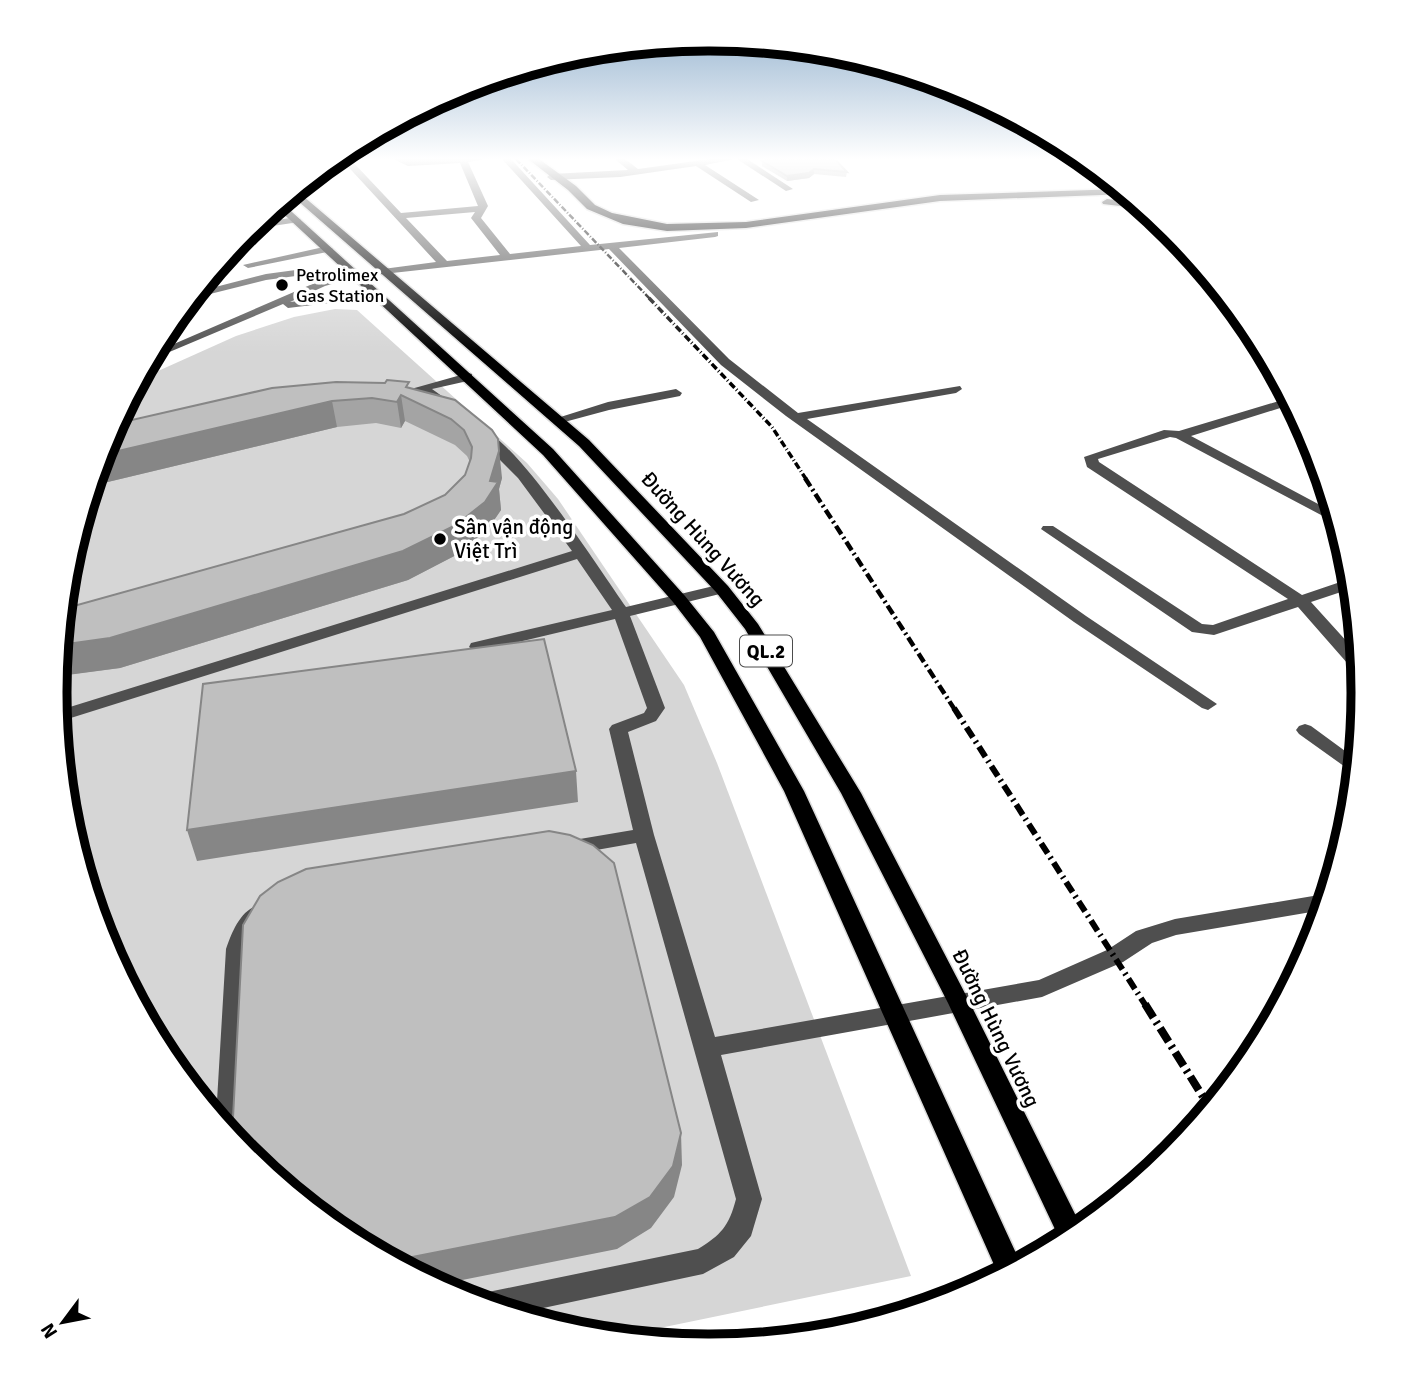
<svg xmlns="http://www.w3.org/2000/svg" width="1418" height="1385" font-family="Signika,sans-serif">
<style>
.green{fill:#d6d6d6}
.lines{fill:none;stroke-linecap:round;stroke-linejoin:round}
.major-casing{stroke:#dbdbdb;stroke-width:3}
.highway-casing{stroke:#dbdbdb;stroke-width:3}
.minor{fill:#4f4f4f;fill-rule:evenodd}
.major{fill:#000;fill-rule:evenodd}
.highway{fill:#000;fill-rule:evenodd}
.rail-far4{stroke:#000;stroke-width:2.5;stroke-dasharray:6 2 1 2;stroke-linecap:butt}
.rail-far3{stroke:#000;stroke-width:3.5;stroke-dasharray:7 2.5 1 2.5;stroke-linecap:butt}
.rail-far2{stroke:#000;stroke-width:4.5;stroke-dasharray:10 3.5 2 3.5;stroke-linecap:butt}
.rail-far1{stroke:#000;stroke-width:6;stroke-dasharray:12 4.5 2 4.5;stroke-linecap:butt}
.rail{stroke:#000;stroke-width:8;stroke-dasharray:16 5 2.5 5;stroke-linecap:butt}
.wall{fill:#a4a4a4}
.shaded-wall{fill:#868686}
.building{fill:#bfbfbf;stroke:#868686;stroke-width:2}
.poi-dot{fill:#000;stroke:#fff;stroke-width:2.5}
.labels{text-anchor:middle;stroke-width:7;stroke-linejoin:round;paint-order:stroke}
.far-poi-label{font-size:18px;fill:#000;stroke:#fff;text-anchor:start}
.shield{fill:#fff;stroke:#4c4c4c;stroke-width:2}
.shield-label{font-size:19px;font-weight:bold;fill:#000}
.poi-label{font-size:21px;fill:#000;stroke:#fff;text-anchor:start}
.street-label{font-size:21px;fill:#000;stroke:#fff}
.rim{fill:none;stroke:#000;stroke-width:9}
</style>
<rect width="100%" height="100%" fill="#fff"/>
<!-- green -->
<path class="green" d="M335 309 357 310 527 463 558 499 684 685 717 763 911 1276 616 1337 581 1334 458 1297 345 1236 246 1155 165 1056 105 942 67 820 55 692 68 565 105 442 138 380 236 336 294 317Z"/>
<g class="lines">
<!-- major casing -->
<g class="major-casing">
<path id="major" d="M296 190 589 440 728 586 758 624 861 793 970 1003 1082 1228 1061 1242 948 1003 841 793 745 629 716 592 579 446 290 194Z
M281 202 553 449 685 596 714 632 804 791 1021 1264 999 1276 784 791 700 637 673 602 543 455 275 206Z"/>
</g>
<!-- highway casing -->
<g class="highway-casing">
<path id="highway" d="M528 159H539L576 186 595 205 612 213 667 224 746 222 940 195 1121 189 1128 194 940 201 746 228 667 231 623 224 587 209 568 190Z
M1107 199 1137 202 1145 209 1103 204 1102 202Z"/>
</g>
<!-- minor -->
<path class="minor" d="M341 159H350L401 213 478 206 460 163 408 166 393 159H488L468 162 488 206 481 218 510 254 581 246 502 159H511L590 245 718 232V236L715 237 619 248 729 359 798 413 960 386 962 389 956 393 807 419 1086 616 1217 704 1208 710 1202 708 1074 622 786 416 721 365 609 249 356 277 325 286 290 302 329 297H383L388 300 387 302 329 303 288 308 283 304 148 361 153 353 317 282 340 275H303L266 280 190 299 196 292 266 274 303 269H341L345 270V274L436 262ZM475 212 471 218 500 255 447 261 406 218Z
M615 159H625L638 169 710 159H735L705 165 759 200 751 202 696 166 620 177 551 180 547 177 551 174 628 170Z
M737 159H747L793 189 786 191Z
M1068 159H1077V160L1073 163Z
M296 217 301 220 299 222 246 230 253 224Z
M328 246 333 249 332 251 248 268 243 265Z
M468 373 472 374V380L432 389 453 404V410H445L420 392 411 389Z
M676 389 682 393 680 396 609 410 557 424 551 420 608 402Z
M1289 398 1293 404 1191 436 1335 513 1338 524 1176 438 1170 437 1098 459 1099 462 1302 595 1352 578 1353 588 1311 602 1359 655 1361 673 1355 672 1298 607 1214 635 1192 632 1041 529 1043 526H1053L1202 624 1213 625 1288 599 1087 467 1084 457 1164 430 1179 431Z
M481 429C517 440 601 572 626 607L722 584 730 589 728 592 630 616 665 708 656 721 628 732 654 835 715 1037 1039 980 1107 950 1136 931 1175 919 1325 894 1328 895 1323 910 1176 935 1152 943 1123 962 1042 997 721 1055 762 1199 751 1236 734 1257 703 1274 515 1314 476 1302 478 1296 488 1292 698 1249C721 1235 729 1226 736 1199L636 843 568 855 561 853 558 848 561 843 568 841 633 830 609 729 612 725 644 713 647 708 615 619 477 652 469 647 471 643 612 610 577 559 58 722 57 711 572 551 518 478 476 436V430Z
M1362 680 1363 694H1352L1349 690 1356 681Z
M1305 724 1311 726 1356 759 1355 774 1299 734 1296 730 1299 726Z
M258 905 266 907 269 913 253 934 248 949 241 1132 235 1141 216 1118 226 949C232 932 240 911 258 905Z"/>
<!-- major -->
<use href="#major" class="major"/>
<!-- highway -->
<use href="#highway" class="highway"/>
<!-- rail-far4 -->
<path class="rail-far4" d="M516 159 651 300"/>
<!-- rail-far3 -->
<path class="rail-far3" d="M649 298 772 427 806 479"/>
<!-- rail-far2 -->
<path class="rail-far2" d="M805 478 955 710"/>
<!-- rail-far1 -->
<path class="rail-far1" d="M954 708 1146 1006"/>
<!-- rail -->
<path class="rail" d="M1145 1004 1210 1108"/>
</g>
<!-- wall -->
<path class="wall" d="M762 161 847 172 846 177 814 174 809 178 787 181 762 166Z
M410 388 455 400 502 478 499 489 501 510 488 529 460 553 408 580 120 668 57 676 63 609 404 514 445 495 465 475 470 462 467 456 455 445 405 421 401 428 376 423 337 427 91 486 105 442 114 424Z"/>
<!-- shaded-wall -->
<path class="shaded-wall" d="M814 169V174L809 178 787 181V176Z
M401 395 405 421 401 428 397 402Z
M332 401 337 427 91 486 101 455Z
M498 439 502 478 499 489 501 510 488 529 460 553 408 580 120 668 60 676 57 669 60 645 490 481Z
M576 771 578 802 197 861 187 830Z
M681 1133 682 1165 674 1197 651 1228 617 1249 437 1285 392 1261Z"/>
<!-- building -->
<path class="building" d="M770 159H835L847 172 814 169 809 173 787 176 762 161Z
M387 380 409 382 406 387 455 400 492 430 498 439 499 451 490 481 498 482 485 502 456 525 403 551 110 638 60 645 63 609 404 514 445 495 465 475 471 458 472 447 464 430 451 419 401 395 397 402 372 398 332 401 101 455 105 442 114 424 272 388 336 382 385 383Z
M544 639 576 771 187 830 203 684Z
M549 831 570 835 593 845 614 863 681 1133 673 1166 650 1197 615 1217 392 1261 345 1236 246 1155 232 1137 243 925 260 896 278 882 306 869Z"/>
<!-- sky -->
<linearGradient id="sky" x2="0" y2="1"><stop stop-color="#8aabca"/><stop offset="0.45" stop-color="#fff"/><stop offset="1" stop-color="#fff" stop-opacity="0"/></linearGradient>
<rect width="1418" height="353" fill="url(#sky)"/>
<!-- markers -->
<g class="poi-dot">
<circle cx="282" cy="285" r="7"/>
<circle cx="440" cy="539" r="7"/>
</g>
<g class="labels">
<!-- far-poi labels -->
<g class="far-poi-label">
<text x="296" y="281">Petrolimex<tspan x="296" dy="21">Gas Station</tspan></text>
</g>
<!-- shield labels -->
<rect class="shield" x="740" y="635.5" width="52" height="31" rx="5"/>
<g class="shield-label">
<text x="766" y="658">QL.2</text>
</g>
<!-- poi labels -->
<g class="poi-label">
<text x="454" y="534">Sân vận động<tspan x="454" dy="24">Việt Trì</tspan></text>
</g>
<!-- street labels -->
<g class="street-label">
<text transform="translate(703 539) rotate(48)" y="7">Đường Hùng Vương</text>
<text transform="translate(996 1028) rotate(64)" y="7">Đường Hùng Vương</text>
</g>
</g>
<!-- crop -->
<path d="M0 0H1418V1385H0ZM708 51H710A641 641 0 0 1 1351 692V693A641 641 0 0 1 710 1334H708A641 641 0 0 1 67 693V692A641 641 0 0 1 708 51Z" fill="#fff" fill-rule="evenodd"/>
<path class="rim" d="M708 51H710A641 641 0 0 1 1351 692V693A641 641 0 0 1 710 1334H708A641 641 0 0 1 67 693V692A641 641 0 0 1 708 51Z"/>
<!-- north arrow -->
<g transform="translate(63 1322) rotate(238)" stroke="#ffffff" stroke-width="5" paint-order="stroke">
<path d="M0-5L12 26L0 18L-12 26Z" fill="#000000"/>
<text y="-10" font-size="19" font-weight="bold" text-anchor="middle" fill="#000000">N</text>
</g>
</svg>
